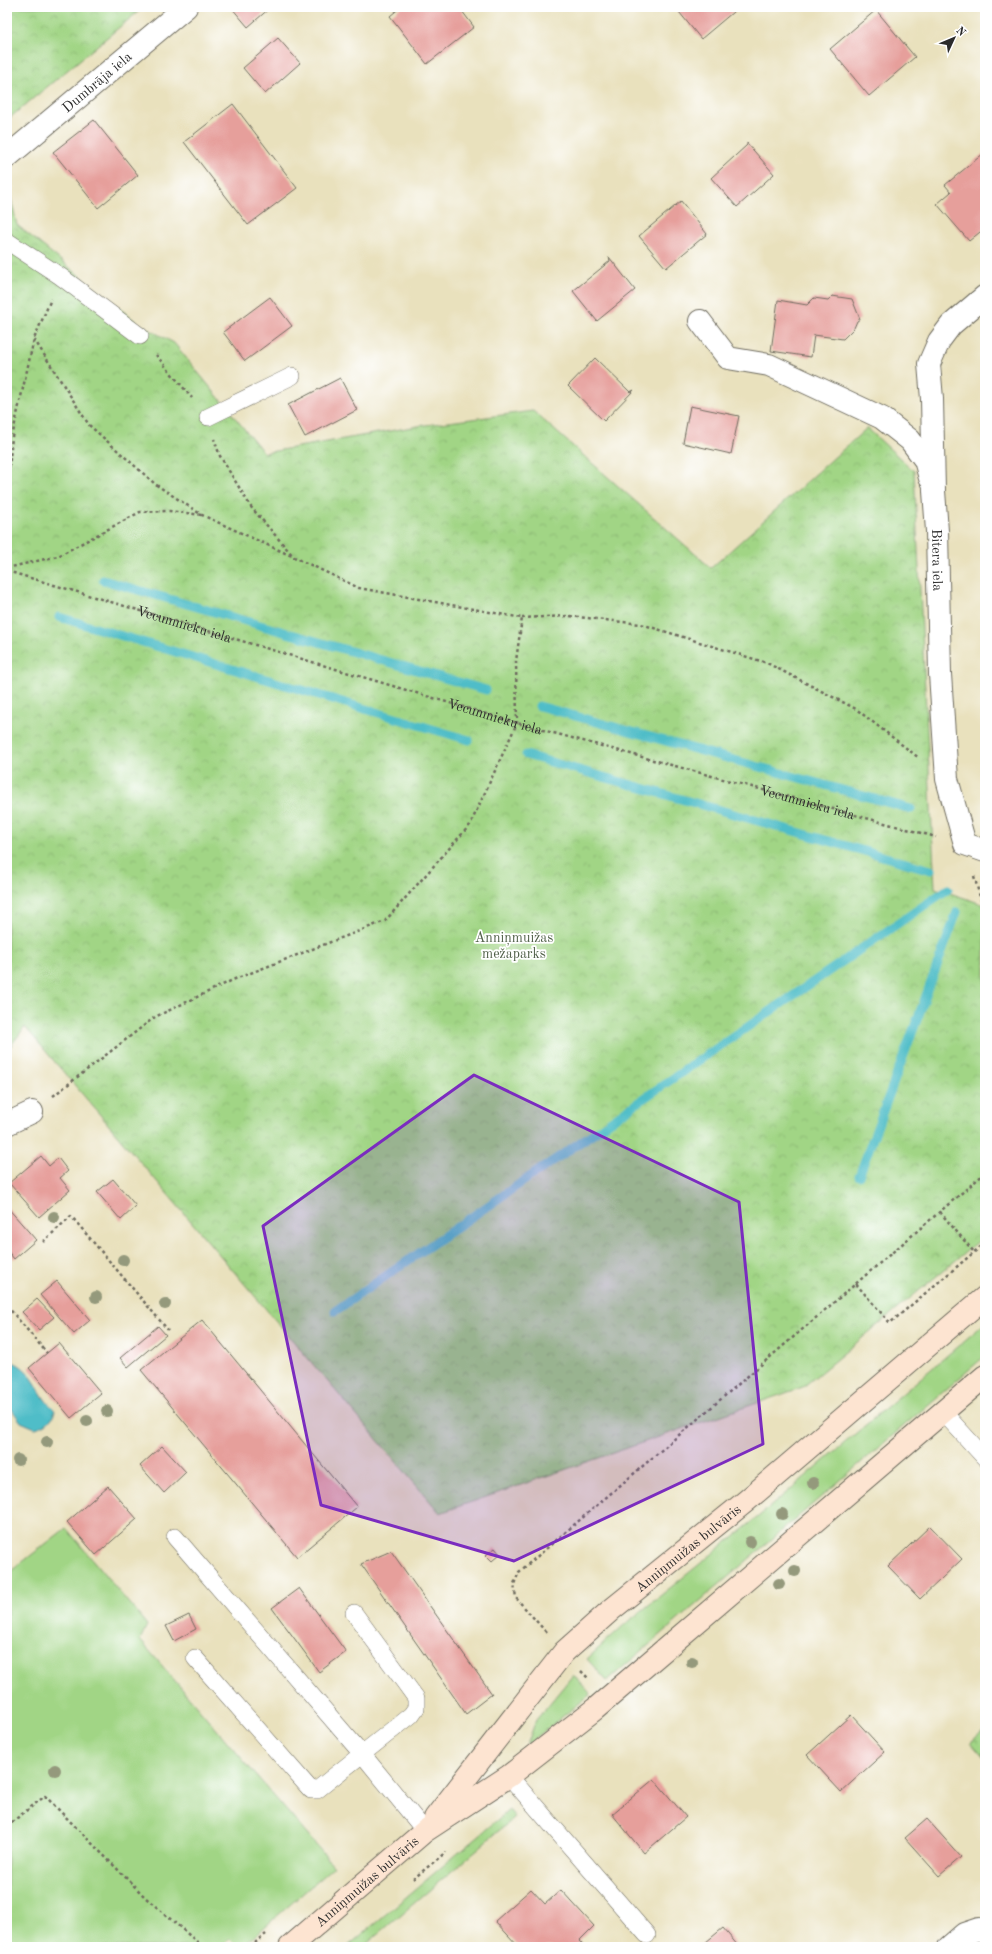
<svg xmlns="http://www.w3.org/2000/svg" width="992" height="1954" font-family="'Old Standard TT',serif">
<style>
.green{fill:#a1d585;stroke:#668058}
.park{fill:url(#park-crowns);stroke:#668058}
.water{fill:#50bdc8;stroke:#3e747a}
.lines{fill:none;stroke-linecap:round;stroke-linejoin:round}
.stream{stroke:#50bdc8;stroke-width:9}
.building{fill:#e69f9b}
.lane-casing{stroke:#6e6b5e;stroke-width:18}
.street-casing{stroke:#6e6b5e;stroke-width:24}
.secondary-casing{stroke:#6e6b5e;stroke-width:24}
.path{stroke:#6e6b5e;stroke-width:2.5;stroke-dasharray:3 3;stroke-linecap:butt}
.lane{stroke:#fff;stroke-width:17}
.street{stroke:#fff;stroke-width:22}
.secondary{stroke:#fde4d1;stroke-width:22}
.tree{fill:#94997c}
.marked{fill:#7b2cbf;fill-opacity:0.2;stroke:#7b2cbf;stroke-width:3;stroke-linejoin:round}
.labels{text-anchor:middle;stroke-width:3.5;stroke-linejoin:round;paint-order:stroke}
.street-label{font-size:14px;fill:#2b2b2b;stroke:#fff}
.park-label{font-size:14px;fill:#4e5e46;stroke:#fff}
</style>
<defs>
<pattern id="park-crowns" width="20" height="18" patternUnits="userSpaceOnUse"><rect width="20" height="18" fill="#a1d585"/><path d="M2 6a3 3 0 1 1 6 0M12 15a3 3 0 1 1 6 0" fill="none" stroke="#8bb773"/></pattern>
</defs>
<rect width="100%" height="100%" fill="#fff"/>
<filter id="ink" filterUnits="userSpaceOnUse"><feTurbulence type="fractalNoise" baseFrequency=".025" numOctaves="2"/><feDisplacementMap in="SourceGraphic" scale="8" xChannelSelector="R" yChannelSelector="G"/><feConvolveMatrix kernelMatrix="1 2 1 2 8 2 1 2 1" color-interpolation-filters="sRGB"/></filter>
<filter id="wash" filterUnits="userSpaceOnUse"><feTurbulence type="fractalNoise" baseFrequency=".012" numOctaves="4" result="noise"/><feDisplacementMap in="SourceGraphic" scale="16" xChannelSelector="R" yChannelSelector="G"/><feGaussianBlur stdDeviation="0.9" result="paint"/><feColorMatrix in="noise" values="0 0 0 0 0 0 0 0 0 0 0 0 0 0 0 0 0 1.4 0 .05"/><feComposite in="paint" operator="in"/></filter>
<g filter="url(#wash)">
<rect width="100%" height="100%" fill="#e9e1bd"/>
<!-- green -->
<path class="green" d="M985 1323V1356L607 1681 587 1659 624 1625 758 1517Z
M66 1528 147 1625 140 1640 334 1866 242 1947H239L230 1939 219 1947H7V1574Z
M573 1675 591 1694 527 1745 536 1720Z
M509 1810 515 1817 363 1947H347Z"/>
<!-- park -->
<path class="park" d="M7 7H144L7 120Z
M7 180 17 225 139 324 174 343 264 453 418 426 533 411 711 568 867 428 914 471 935 888 985 905V1236L803 1387 440 1513 25 1027 7 1051Z
M985 1729V1758L971 1742Z"/>
<!-- water -->
<path class="water" d="M13 1362C30 1369 35 1384 44 1398 47 1403 52 1406 55 1411 52 1421 45 1426 35 1428L21 1422 7 1403V1363Z"/>
<g class="lines">
<!-- stream -->
<path class="stream" d="M103 580 486 690
M59 617 469 740
M539 706 911 809
M526 755 931 870
M859 1176 957 912
M335 1311 948 889"/>
</g>
<g id="blocks">
<!-- building -->
<path class="building" d="M231 7H271L248 27Z
M401 7H459L474 27 427 64 390 16Z
M675 7H739L701 39Z
M876 10 915 57 869 96 830 49Z
M278 38 300 63 265 94 243 68Z
M233 104 297 188 248 225 184 142Z
M94 120 138 175 98 208 53 152Z
M747 143 774 174 737 207 711 178 747 145Z
M984 153 985 228 969 241 937 204 951 192 945 185Z
M681 201 707 234 666 268 639 236Z
M609 257 635 290 597 321 573 291 610 261Z
M832 296 852 299 860 319 857 321 854 328 843 339 814 335 811 357 771 351 778 300 807 305 814 298 828 300Z
M270 297 292 326 245 361 223 332Z
M595 358 630 392 634 390 604 421 568 386Z
M340 378 357 410 305 437 288 405Z
M690 406 739 416 731 454 683 443Z
M41 1156 49 1166 58 1158 68 1171 60 1178 70 1190 39 1217 9 1183Z
M113 1179 136 1206 121 1220 97 1192Z
M7 1207 36 1240 14 1259 7 1250Z
M57 1281 90 1320 74 1334 40 1295Z
M37 1299 54 1317 39 1330 22 1312Z
M202 1320 357 1507 297 1557 141 1370Z
M158 1326 166 1335 128 1367 120 1358Z
M59 1343 101 1393 71 1418 29 1368Z
M162 1446 186 1472 164 1493 140 1466Z
M108 1486 137 1519 96 1555 67 1522Z
M930 1526 962 1559 920 1599 888 1566Z
M495 1548 500 1554 492 1561 486 1555Z
M391 1551 492 1694 466 1714 361 1564Z
M299 1588 346 1652 319 1672 272 1608Z
M189 1615 196 1629 174 1641 166 1626Z
M851 1715 885 1752 841 1792 807 1755Z
M654 1779 686 1817 644 1853 612 1814Z
M927 1819 961 1857 939 1876 905 1838Z
M531 1889 545 1904 561 1890 594 1926 579 1941 585 1947H519L495 1921Z
M723 1928 739 1947H700Z"/>
</g>
</g>
<g filter="url(#ink)">
<use href="#blocks" fill-opacity="0" stroke="#6e6b5e" stroke-width="1"/>
<g class="lines">
<!-- lane casing -->
<g class="lane-casing">
<path id="lane" d="M7 241 60 276 140 336
M208 417 292 376
M943 1412 985 1458
M175 1537 363 1755 425 1831
M195 1658 311 1790H317L411 1715 416 1708V1698L354 1613
M509 1776 647 1935"/>
</g>
<!-- street casing -->
<g class="street-casing">
<g id="street">
<path id="s2" d="M7 157 186 7"/>
<path id="s3" d="M985 296 951 325 939 341 929 364 932 399 934 491 937 531 940 674 947 779 965 844 985 851"/>
<path d="M700 321 728 358 769 365 882 418 910 440 925 460 930 478"/>
<path d="M7 1124 32 1112"/>
<path d="M949 1947 964 1934 979 1929 985 1932"/>
</g>
</g>
<!-- secondary casing -->
<g class="secondary-casing">
<g id="secondary">
<path id="s4" d="M435 1818 564 1652 611 1610 745 1502 985 1297"/>
<path id="s5" d="M290 1947 425 1831 509 1776 595 1709 985 1376"/>
</g>
</g>
<!-- path -->
<g class="path">
<path d="M34 339 89 425 155 484 202 515 294 557"/>
<path d="M156 355 192 398"/>
<path d="M7 491 12 437 34 339 51 299"/>
<path d="M7 568 58 556 140 512 169 511 202 515"/>
<path id="s1" d="M7 571 517 723 936 837"/>
<path d="M522 618 569 616 641 624 767 663 856 709 919 758"/>
<path d="M974 876 985 914"/>
<path d="M53 1096 155 1017 235 979 385 921 470 825 517 723 516 661 522 618 359 588 294 557 251 507 220 456 214 439"/>
<path d="M940 1212 974 1252"/>
<path d="M43 1242 71 1216 168 1330"/>
<path d="M856 1284 890 1323 985 1243"/>
<path d="M7 1306 47 1353"/>
<path d="M546 1632 516 1598 514 1584 519 1572 985 1173"/>
<path d="M581 1671 589 1679"/>
<path d="M7 1826 45 1796 146 1898 203 1947"/>
<path d="M413 1879 446 1852"/>
<path d="M250 1947 266 1934"/>
</g>
<!-- lane -->
<use href="#lane" class="lane"/>
<!-- street -->
<use href="#street" class="street"/>
<!-- secondary -->
<use href="#secondary" class="secondary"/>
</g>
<!-- trees -->
<g class="tree">
<circle cx="54" cy="1217" r="6"/>
<circle cx="123" cy="1260" r="6"/>
<circle cx="96" cy="1297" r="6"/>
<circle cx="165" cy="1304" r="6"/>
<circle cx="107" cy="1411" r="6"/>
<circle cx="87" cy="1421" r="6"/>
<circle cx="47" cy="1442" r="6"/>
<circle cx="18" cy="1460" r="6"/>
<circle cx="813" cy="1483" r="6"/>
<circle cx="782" cy="1514" r="6"/>
<circle cx="750" cy="1542" r="6"/>
<circle cx="795" cy="1571" r="6"/>
<circle cx="779" cy="1584" r="6"/>
<circle cx="692" cy="1662" r="6"/>
<circle cx="55" cy="1770" r="6"/>
</g>
</g>
<!-- marked area -->
<path class="marked" d="M474 1075 739 1202 763 1444 514 1561 321 1505 263 1226Z"/>
<g class="labels">
<!-- street labels -->
<g class="street-label">
<text dy="5" stroke="none"><textPath href="#s2" startOffset="117">Dumbrāja iela</textPath></text>
<text dy="5" stroke="none"><textPath href="#s3" startOffset="286">Bitera iela</textPath></text>
<text dy="5" stroke="none"><textPath href="#s1" startOffset="185">Vecumnieku iela</textPath></text>
<text dy="5" stroke="none"><textPath href="#s1" startOffset="509">Vecumnieku iela</textPath></text>
<text dy="5" stroke="none"><textPath href="#s1" startOffset="833">Vecumnieku iela</textPath></text>
<text dy="5" stroke="none"><textPath href="#s4" startOffset="372">Anniņmuižas bulvāris</textPath></text>
<text dy="5" stroke="none"><textPath href="#s5" startOffset="101">Anniņmuižas bulvāris</textPath></text>
</g>
<!-- park labels -->
<g class="park-label">
<text x="514" y="942">Anniņmuižas<tspan x="514" dy="16">mežaparks</tspan></text>
</g>
</g>
<!-- margin -->
<rect width="992" height="1954" fill="none" stroke="#fff" stroke-width="24"/>
<!-- north arrow -->
<g transform="translate(954 38) rotate(46)" stroke="#ffffff" stroke-width="3" paint-order="stroke">
<path d="M0-3L7 15L0 10L-7 15Z" fill="#2b2b2b"/>
<text y="-6" font-size="11" font-weight="bold" text-anchor="middle" fill="#2b2b2b">N</text>
</g>
</svg>
